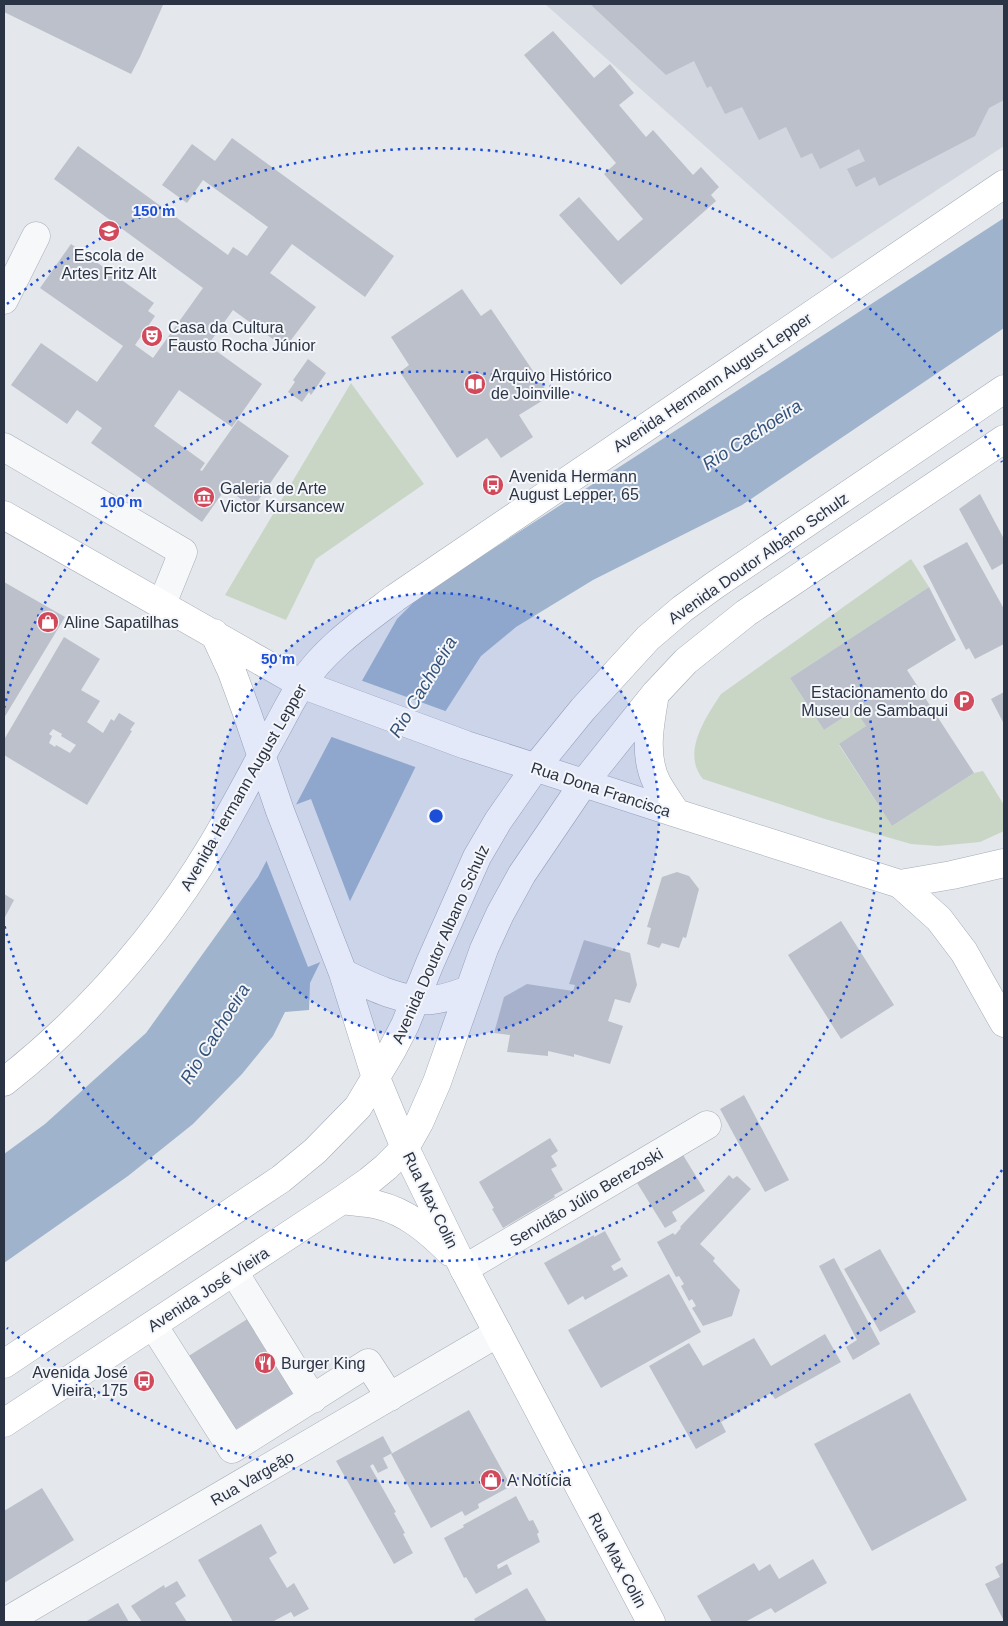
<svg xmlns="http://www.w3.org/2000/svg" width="1008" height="1626" font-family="Helvetica,sans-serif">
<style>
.built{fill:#d2d6de}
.green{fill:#c9d6c5}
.water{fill:#9fb4cc}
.pier{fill:#e4e7ec}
.building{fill:#bbc0ca;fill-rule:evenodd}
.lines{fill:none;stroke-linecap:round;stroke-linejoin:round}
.minor-casing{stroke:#a9aeb7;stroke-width:29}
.major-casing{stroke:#a3abb8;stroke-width:29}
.minor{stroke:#f7f8fa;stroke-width:28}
.major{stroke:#fff;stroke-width:28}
.ring{fill:none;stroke:#1d4ed8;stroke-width:2.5;stroke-dasharray:2.5 5}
.labels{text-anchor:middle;stroke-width:4;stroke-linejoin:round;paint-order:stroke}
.poi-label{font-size:16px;fill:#2b3445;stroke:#f4f6f9;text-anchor:start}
.street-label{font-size:16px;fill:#2b3445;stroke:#f4f6f9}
.water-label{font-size:18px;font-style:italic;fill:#34527a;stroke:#f4f6f9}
.centre{fill:#1d4ed8;stroke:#f4f6f9;stroke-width:2.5}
.ring-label{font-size:15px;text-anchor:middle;font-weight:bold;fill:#1d4ed8;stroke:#f4f6f9;stroke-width:4;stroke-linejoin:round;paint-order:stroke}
</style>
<rect width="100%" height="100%" fill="#e4e7ec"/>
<!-- built -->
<path class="built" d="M545 4H1004V146L832 259Z"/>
<!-- green -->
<path class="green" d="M351 383 424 484 316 559 286 620 225 595Z
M911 559 929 587 790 678 824 730 855 710 866 726 839 745 892 826 974 773 983 771 1004 805V831L980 842 938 846 911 844 825 819 703 779C681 753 706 717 721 694Z"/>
<!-- water -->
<path class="water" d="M1004 218V328L742 505 593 580 516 627 481 656 434 729 310 983 309 1010 285 1012 273 1036 242 1074 193 1124 128 1176 4 1263V1154L45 1124 146 1033 258 877 351 700 397 619 420 596Z"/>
<!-- pier -->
<path class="pier" d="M360 680 448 712 436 730 418 768 329 736Z
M311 799 351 904 323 961 308 967 265 857 292 806Z"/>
<!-- building -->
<path class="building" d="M4 4H161L163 5 140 57 131 74 4 12Z
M590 4H1004V100L989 108 975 136 879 186 875 177 856 187 847 169 865 161 859 149 820 169 812 153 801 158 786 127 759 140 742 107 725 114 711 86 707 88 694 61 666 75Z
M553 31 594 78 610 64 634 93 619 105 646 137 653 130 693 175 701 167 719 187 711 195 716 201 621 285 559 215 579 197 618 241 643 219 604 174 616 163 524 55Z
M232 138 394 256 365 297 292 244 270 273 316 307 285 348 233 310 208 345 262 384 232 427 179 390 154 426 205 463 200 470 202 471 238 420 289 456 253 508 226 488 202 522 91 443 102 428 77 410 67 424 11 385 41 343 97 382 123 346 40 288 71 244 154 303 148 311 155 316 135 345 153 358 203 288 54 179 78 146 228 255 233 247 247 256 268 227 203 180 187 203 162 185 192 144 215 161Z
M462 289 481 316 491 309 550 396 519 415 533 437 501 458 487 438 457 458 400 372 409 365 391 337Z
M308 359 326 373 311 395 309 392 302 402 288 392 295 382 293 380Z
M980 494 1004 539V563L992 570 959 509Z
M967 542 1004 609V644L975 659 969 648 966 650 923 566Z
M4 582 65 617 4 718Z
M929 587 956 640 907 670 974 773 892 826 839 744 866 726 855 710 824 730 790 678Z
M64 637 100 659 81 690 100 701 87 722 103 733 111 719 114 721 119 713 135 723 130 730 132 731 87 805 4 755V737L5 738ZM53 729 62 734 61 736 76 745 70 753 56 745 55 747 49 743 52 736 49 734Z
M1004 692V724L991 699Z
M677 872 689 876 699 889 686 938 683 937 679 948 662 943 659 948 647 944 651 928 647 927 662 877Z
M4 894 14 900 4 919Z
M841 921 894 1005 841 1039 788 955Z
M584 940 630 953 637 985 630 1003 615 999 608 1021 623 1026 610 1064 574 1054V1057L548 1051V1056L507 1052 510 1035 494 1033 504 997 527 984 573 991 575 985 569 984Z
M744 1095 789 1180 765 1192 720 1109Z
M550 1138 558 1151 551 1156 557 1166 551 1169 563 1190 554 1195 555 1197 503 1228 492 1209 494 1208 479 1182Z
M680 1150 705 1191 672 1212 677 1221 665 1228 634 1178Z
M729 1175 733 1179 737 1176 751 1189 700 1244 715 1258 713 1261 740 1290 732 1316 703 1326 692 1308 696 1306 692 1299 689 1301 681 1286 684 1284 679 1276 676 1277 657 1242 673 1233 675 1235 681 1228 680 1227Z
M605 1231 621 1260 611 1266 614 1271 622 1267 628 1276 585 1300 583 1296 568 1305 544 1263 594 1235V1237Z
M880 1249 916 1312 880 1332 844 1269Z
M834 1258 880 1344 853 1360 846 1347 857 1340 819 1266Z
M669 1274 701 1332 601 1388 568 1330Z
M249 1318 295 1392 233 1431 187 1357Z
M825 1334 841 1362 775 1399 771 1393 721 1422 726 1432 696 1449 649 1366 689 1343 703 1366 754 1338 771 1366Z
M910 1393 967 1500 872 1551 814 1444Z
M469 1410 511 1486 478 1504 479 1508 465 1516 462 1511 431 1528 391 1454Z
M383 1436 392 1453 383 1458 388 1468 378 1473 373 1464 370 1466 396 1512 394 1513 405 1533 403 1534 413 1553 394 1564 336 1461Z
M42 1488 74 1540 4 1583V1511Z
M516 1496 529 1521 533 1520 539 1532 537 1534 540 1542 497 1565 498 1569 507 1564 512 1574 476 1594 466 1577 464 1578 444 1538 464 1527 463 1525Z
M261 1524 277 1553 269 1558 287 1588 294 1583 309 1609 294 1617 291 1612 272 1622H233L198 1560Z
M813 1559 827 1583 775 1613 771 1608 745 1622H712L697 1596 754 1563 759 1571 770 1564 779 1579Z
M1004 1562V1621L985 1584 1000 1577 995 1567Z
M177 1581 186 1596 175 1603 187 1622H142L131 1606 164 1585 165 1588Z
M527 1588 547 1622H476L474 1619Z
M118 1603 129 1622H85Z"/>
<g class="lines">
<!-- minor casing -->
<g class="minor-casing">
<path id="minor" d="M4 300 36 236
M4 447 183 552 162 604
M464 1269 707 1125
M234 1272 313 1399
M153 1325 232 1449 368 1363 390 1397
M5 1622 498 1333"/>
</g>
<!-- major casing -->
<g class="major-casing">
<path id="major" d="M4 515 301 684 466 745 676 813 900 884 952 875 1004 863
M214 633 232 672 247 713 280 811 343 973 376 1078 405 1148 464 1269 651 1622
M655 694C650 723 643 756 657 783 663 794 670 803 676 813
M900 884 939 919 964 952 1004 1023
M343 973C370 986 401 1002 432 1000 445 999 457 994 469 990
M4 1082C88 1016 158 936 213 844 236 805 257 764 279 724 286 711 293 697 301 685 324 649 362 623 395 598L1004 184
M342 1200C354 1202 367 1202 378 1205 407 1212 429 1231 450 1252
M4 1364 281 1179 315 1151 358 1107 392 1050 405 1025 430 963 477 857 498 821 535 768 583 709 648 638 682 609 715 585 1004 389
M4 1423 342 1200 369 1181 386 1167 405 1148 419 1123 437 1082 484 949 500 914 522 874 583 784 655 694 686 661 746 613 1004 439"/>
</g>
<!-- minor -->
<use href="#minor" class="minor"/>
<!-- major -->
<use href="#major" class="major"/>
</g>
<!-- distance rings -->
<circle cx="436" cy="816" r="223" fill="#1d4ed8" fill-opacity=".12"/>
<g class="ring">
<circle cx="436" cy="816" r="223"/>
<path d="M4 708A445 445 0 1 1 4 924"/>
<path d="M1002 1170A668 668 0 0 1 7 1328M7 304A668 668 0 0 1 1002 462"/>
</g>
<!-- icons -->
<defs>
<g id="university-disc" transform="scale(1.125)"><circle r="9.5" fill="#d1495b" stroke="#f4f6f9"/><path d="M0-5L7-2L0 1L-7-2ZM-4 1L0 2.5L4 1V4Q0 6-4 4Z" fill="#fff"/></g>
<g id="theatre-disc" transform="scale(1.125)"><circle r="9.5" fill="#d1495b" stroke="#f4f6f9"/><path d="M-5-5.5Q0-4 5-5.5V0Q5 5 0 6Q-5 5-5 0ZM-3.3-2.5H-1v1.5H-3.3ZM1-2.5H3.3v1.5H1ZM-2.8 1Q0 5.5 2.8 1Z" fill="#fff"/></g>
<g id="library-disc" transform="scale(1.125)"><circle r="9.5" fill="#d1495b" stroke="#f4f6f9"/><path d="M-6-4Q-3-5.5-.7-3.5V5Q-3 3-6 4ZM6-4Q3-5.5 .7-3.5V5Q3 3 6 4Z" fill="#fff"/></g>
<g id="bus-disc" transform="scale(1.125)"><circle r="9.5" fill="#d1495b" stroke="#f4f6f9"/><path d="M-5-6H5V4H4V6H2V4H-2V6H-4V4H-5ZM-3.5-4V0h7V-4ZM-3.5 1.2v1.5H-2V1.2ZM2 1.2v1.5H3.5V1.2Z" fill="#fff"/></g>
<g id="museum-disc" transform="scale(1.125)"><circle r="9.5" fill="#d1495b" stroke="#f4f6f9"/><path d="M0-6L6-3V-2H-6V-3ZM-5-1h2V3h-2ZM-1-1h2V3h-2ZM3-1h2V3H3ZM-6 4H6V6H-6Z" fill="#fff"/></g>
<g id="shop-disc" transform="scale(1.125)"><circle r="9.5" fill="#d1495b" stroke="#f4f6f9"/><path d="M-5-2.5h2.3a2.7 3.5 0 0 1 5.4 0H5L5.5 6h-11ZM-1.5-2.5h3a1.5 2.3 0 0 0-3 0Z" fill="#fff"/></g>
<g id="parking-disc" transform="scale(1.125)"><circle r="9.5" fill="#d1495b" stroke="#f4f6f9"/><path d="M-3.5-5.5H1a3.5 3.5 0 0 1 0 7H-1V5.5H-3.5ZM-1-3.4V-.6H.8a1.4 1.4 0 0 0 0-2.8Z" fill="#fff"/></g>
<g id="restaurant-disc" transform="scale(1.125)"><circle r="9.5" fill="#d1495b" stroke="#f4f6f9"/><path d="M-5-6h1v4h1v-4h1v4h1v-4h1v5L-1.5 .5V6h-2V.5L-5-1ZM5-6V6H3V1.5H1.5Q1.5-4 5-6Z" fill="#fff"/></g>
</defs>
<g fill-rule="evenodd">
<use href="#university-disc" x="109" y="231"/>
<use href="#theatre-disc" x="152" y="336"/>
<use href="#library-disc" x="475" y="384"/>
<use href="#bus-disc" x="493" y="485"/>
<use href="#museum-disc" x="204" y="497"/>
<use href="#shop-disc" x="48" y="622"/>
<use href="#parking-disc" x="964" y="701"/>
<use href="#restaurant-disc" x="265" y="1363"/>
<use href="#bus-disc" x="144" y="1381"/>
<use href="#shop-disc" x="491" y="1480"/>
</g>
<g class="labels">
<!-- poi labels -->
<g class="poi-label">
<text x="109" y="261" text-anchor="middle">Escola de<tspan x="109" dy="18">Artes Fritz Alt</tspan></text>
<text x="168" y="333">Casa da Cultura<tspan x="168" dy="18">Fausto Rocha Júnior</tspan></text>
<text x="491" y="381">Arquivo Histórico<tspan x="491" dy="18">de Joinville</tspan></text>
<text x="509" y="482">Avenida Hermann<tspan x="509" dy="18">August Lepper, 65</tspan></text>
<text x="220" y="494">Galeria de Arte<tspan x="220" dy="18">Victor Kursancew</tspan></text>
<text x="64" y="628">Aline Sapatilhas</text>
<text x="948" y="698" text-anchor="end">Estacionamento do<tspan x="948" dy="18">Museu de Sambaqui</tspan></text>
<text x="281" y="1369">Burger King</text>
<text x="128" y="1378" text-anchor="end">Avenida José<tspan x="128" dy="18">Vieira, 175</tspan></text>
<text x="507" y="1486">A Notícia</text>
</g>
<!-- street labels -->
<g class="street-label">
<text transform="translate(712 382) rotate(-34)" y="6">Avenida Hermann August Lepper</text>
<text transform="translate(758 558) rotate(-35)" y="6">Avenida Doutor Albano Schulz</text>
<text transform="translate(243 787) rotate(-60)" y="6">Avenida Hermann August Lepper</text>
<text transform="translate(601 789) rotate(18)" y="6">Rua Dona Francisca</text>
<text transform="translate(440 944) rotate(-66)" y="6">Avenida Doutor Albano Schulz</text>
<text transform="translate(586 1197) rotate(-31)" y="6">Servidão Júlio Berezoski</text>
<text transform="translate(431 1200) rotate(64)" y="6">Rua Max Colin</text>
<text transform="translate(208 1289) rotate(-33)" y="6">Avenida José Vieira</text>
<text transform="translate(252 1478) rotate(-30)" y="6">Rua Vargeão</text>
<text transform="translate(618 1560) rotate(62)" y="6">Rua Max Colin</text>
</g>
<!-- water labels -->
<g class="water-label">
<text transform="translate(752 435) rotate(-33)" y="6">Rio Cachoeira</text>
<text transform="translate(423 687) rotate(-59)" y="6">Rio Cachoeira</text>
<text transform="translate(215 1034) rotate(-58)" y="6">Rio Cachoeira</text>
</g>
</g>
<circle cx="436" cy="816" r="8" class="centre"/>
<g class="ring-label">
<text x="154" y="216">150 m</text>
<text x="121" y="507">100 m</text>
<text x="278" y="664">50 m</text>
</g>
<!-- border -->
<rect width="1008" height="1626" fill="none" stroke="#2b3445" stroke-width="10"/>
</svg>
